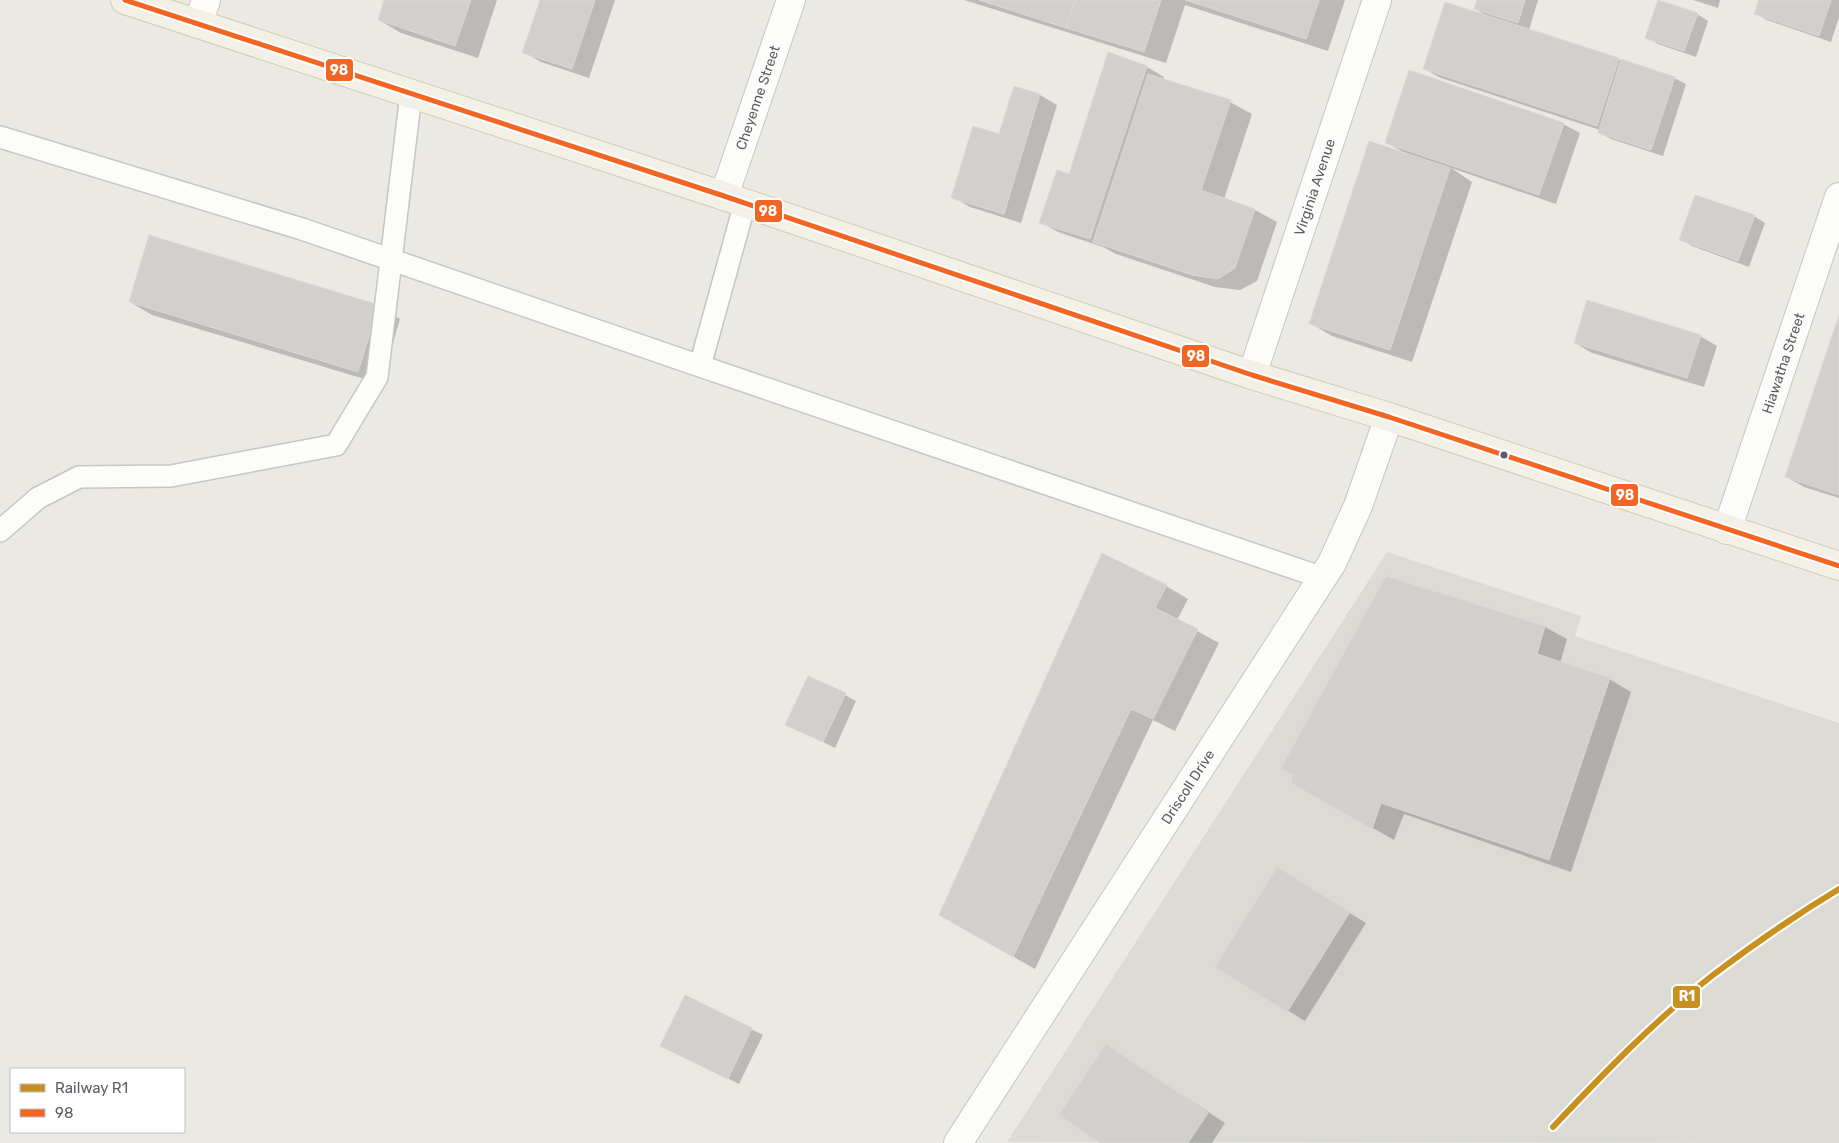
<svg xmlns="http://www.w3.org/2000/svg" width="1839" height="1143" font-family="Rubik,sans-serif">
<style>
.industrial{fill:#dbdad5}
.shadow{fill:#0003}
.building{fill:#d1d0cd;stroke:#dad8d3}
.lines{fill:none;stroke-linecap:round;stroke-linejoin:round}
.service-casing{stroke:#c6c6c5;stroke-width:24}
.minor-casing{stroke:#c6c6c5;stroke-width:30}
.primary-casing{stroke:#d5caaf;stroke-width:30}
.service{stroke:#fcfcfb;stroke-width:21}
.minor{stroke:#fcfcfb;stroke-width:28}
.primary{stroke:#f2f0e7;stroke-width:28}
.bus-1-casing{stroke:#fff;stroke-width:9}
.bus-1{stroke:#f26522;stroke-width:5}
.rail-1-casing{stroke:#fff;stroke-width:10}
.rail-1{stroke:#c8901e;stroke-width:6}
.bus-dot{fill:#595e63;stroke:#fff;stroke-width:2}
.labels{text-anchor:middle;stroke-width:5;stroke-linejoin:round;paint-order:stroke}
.street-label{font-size:14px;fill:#595e63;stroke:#fff}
.line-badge{stroke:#fff;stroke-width:2}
.badge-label{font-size:14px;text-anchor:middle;font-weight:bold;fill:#fff}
</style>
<rect width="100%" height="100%" fill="#eae9e4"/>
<!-- industrial -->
<path class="industrial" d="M1387 552 1581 616 1575 636 1839 723V1143L1007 1142Z"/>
<!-- shadow -->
<path class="shadow" d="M386 0H497L478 58 401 33 379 20Z
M541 0H615L589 78 541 62 524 52Z
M964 0H1345L1328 51 1185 5 1166 63Z
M1478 0H1538L1529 30 1674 78 1686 84 1663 156 1611 139 1600 133V130L1441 78 1424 69 1487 16 1475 9Z
M1693 0H1720L1718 8Z
M1760 0H1839V17L1831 42 1767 20 1755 13Z
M1697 14 1708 21 1696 57 1658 44 1646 37Z
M1109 54 1147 67 1164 77 1163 80 1230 102 1252 114 1224 199 1255 210 1277 222 1257 281 1240 290 1215 287 1116 254 1103 247 1058 232 1041 222 1070 175Z
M1015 88 1040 95 1057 105 1021 223 970 207 953 197 1000 135Z
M1563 124 1580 133 1556 204 1451 168 1472 182 1412 362 1332 336 1310 323 1405 153 1387 143Z
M1754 216 1765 223 1749 267 1692 246 1681 239Z
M130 302 378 306 400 319 381 384 152 315Z
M1839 319V498L1804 487 1787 477Z
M1700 336 1717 346 1704 387 1592 353 1575 343Z
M1387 577 1545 627 1567 639 1560 663 1609 679 1631 692 1571 872 1404 814 1394 840 1292 782Z
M1166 586 1188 599 1177 620 1219 643 1175 731 1153 720 1035 969 940 915Z
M845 695 856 701 835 748 787 724Z
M1294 879 1366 923 1305 1021 1217 967Z
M751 1029 763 1035 739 1084 662 1046Z
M1107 1046 1225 1123 1212 1143H1103Z"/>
<!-- building -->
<path class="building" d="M384 0H471L455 46 378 20Z
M540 0H595L572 69 522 53Z
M979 0H1075L1066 28Z
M1075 0H1161L1144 52 1066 28Z
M1185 0H1319L1306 39Z
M1477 0H1525L1518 23 1474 9Z
M1658 0 1698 13 1684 51 1645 38Z
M1759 0H1831L1819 36 1754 14Z
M1445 2 1619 58 1597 126 1423 69Z
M1108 52 1147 66 1090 239 1039 223 1057 170 1069 174Z
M1621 59 1675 77 1651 150 1598 133Z
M1409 70 1564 123 1539 195 1385 143Z
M1148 74 1231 100 1201 190 1255 209 1235 268 1218 279 1192 275 1093 242Z
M1014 86 1040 94 1004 214 951 198 973 126 999 134Z
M1369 141 1450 168 1390 350 1309 324Z
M1695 195 1755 215 1738 261 1679 240Z
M149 235 379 305 358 372 129 302Z
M1587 300 1701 335 1687 378 1574 343Z
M1839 315V495L1785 477Z
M1102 553 1167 585 1155 608 1198 629 1153 719 1131 709 1013 957 939 915Z
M1386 576 1545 626 1537 654 1610 678 1549 860 1381 803 1372 829 1291 783 1293 775 1281 768Z
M808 676 846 693 823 742 785 725Z
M1277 867 1350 912 1287 1012 1215 967Z
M685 995 752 1028 728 1079 660 1046Z
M1106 1044 1208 1113 1188 1143H1100L1059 1115Z"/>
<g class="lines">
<!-- service casing -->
<g class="service-casing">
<path id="service" d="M0 137 302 229 700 366
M745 203 700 366 1323 578
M0 531 38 498 79 477 171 476 336 445 377 377 411 94"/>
</g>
<!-- minor casing -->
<g class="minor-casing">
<g id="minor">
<path d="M198 24 206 0"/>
<path id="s1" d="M724 196 791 0"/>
<path id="s2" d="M1252 375 1377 0"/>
<path id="s3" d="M1727 530 1839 197"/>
<path id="s4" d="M958 1143 1332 563 1358 506 1389 417"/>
</g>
</g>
<!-- primary casing -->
<g class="primary-casing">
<path id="primary" d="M125 0 724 196 1252 375 1389 417 1839 566"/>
</g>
<!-- service -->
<use href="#service" class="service"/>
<!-- minor -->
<use href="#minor" class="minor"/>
<!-- primary -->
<use href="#primary" class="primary"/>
<!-- bus-1 casing -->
<g class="bus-1-casing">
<path id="bus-1" d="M125 0 724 196 1252 375 1389 417 1839 566"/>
</g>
<!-- bus-1 -->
<use href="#bus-1" class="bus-1"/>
<!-- rail-1 casing -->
<g class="rail-1-casing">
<path id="rail-1" d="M1553 1127C1603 1074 1655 1020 1713 975 1754 944 1796 915 1839 889"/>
</g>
<!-- rail-1 -->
<use href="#rail-1" class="rail-1"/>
</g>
<!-- markers -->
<circle class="bus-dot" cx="1504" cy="455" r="4.5"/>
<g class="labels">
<!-- street labels -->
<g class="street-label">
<text dy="5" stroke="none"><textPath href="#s1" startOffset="104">Cheyenne Street</textPath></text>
<text dy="5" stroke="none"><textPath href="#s2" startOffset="198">Virginia Avenue</textPath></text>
<text dy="5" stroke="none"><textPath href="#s3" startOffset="176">Hiawatha Street</textPath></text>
<text dy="5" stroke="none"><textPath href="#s4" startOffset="424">Driscoll Drive</textPath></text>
</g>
</g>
<g class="line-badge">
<rect x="325" y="58" width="29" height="24" rx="5" fill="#f26522"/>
<rect x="754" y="199" width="29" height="24" rx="5" fill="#f26522"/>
<rect x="1181" y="344" width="29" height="24" rx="5" fill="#f26522"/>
<rect x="1610" y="483" width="29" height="24" rx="5" fill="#f26522"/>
<rect x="1672" y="985" width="29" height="24" rx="5" fill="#c8901e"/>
</g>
<g class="badge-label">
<text x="339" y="75">98</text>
<text x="768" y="216">98</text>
<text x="1196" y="361">98</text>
<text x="1625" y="500">98</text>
<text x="1687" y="1001">R1</text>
</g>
<!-- legend -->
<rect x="10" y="1068" width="175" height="65" fill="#ffffff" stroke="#bdbfc1"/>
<rect x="20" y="1084" width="25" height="8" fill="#c8901e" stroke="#bdbfc1"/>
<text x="55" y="1093" font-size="15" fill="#595e63">Railway R1</text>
<rect x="20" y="1109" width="25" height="8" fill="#f26522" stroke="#bdbfc1"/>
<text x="55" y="1118" font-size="15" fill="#595e63">98</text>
</svg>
